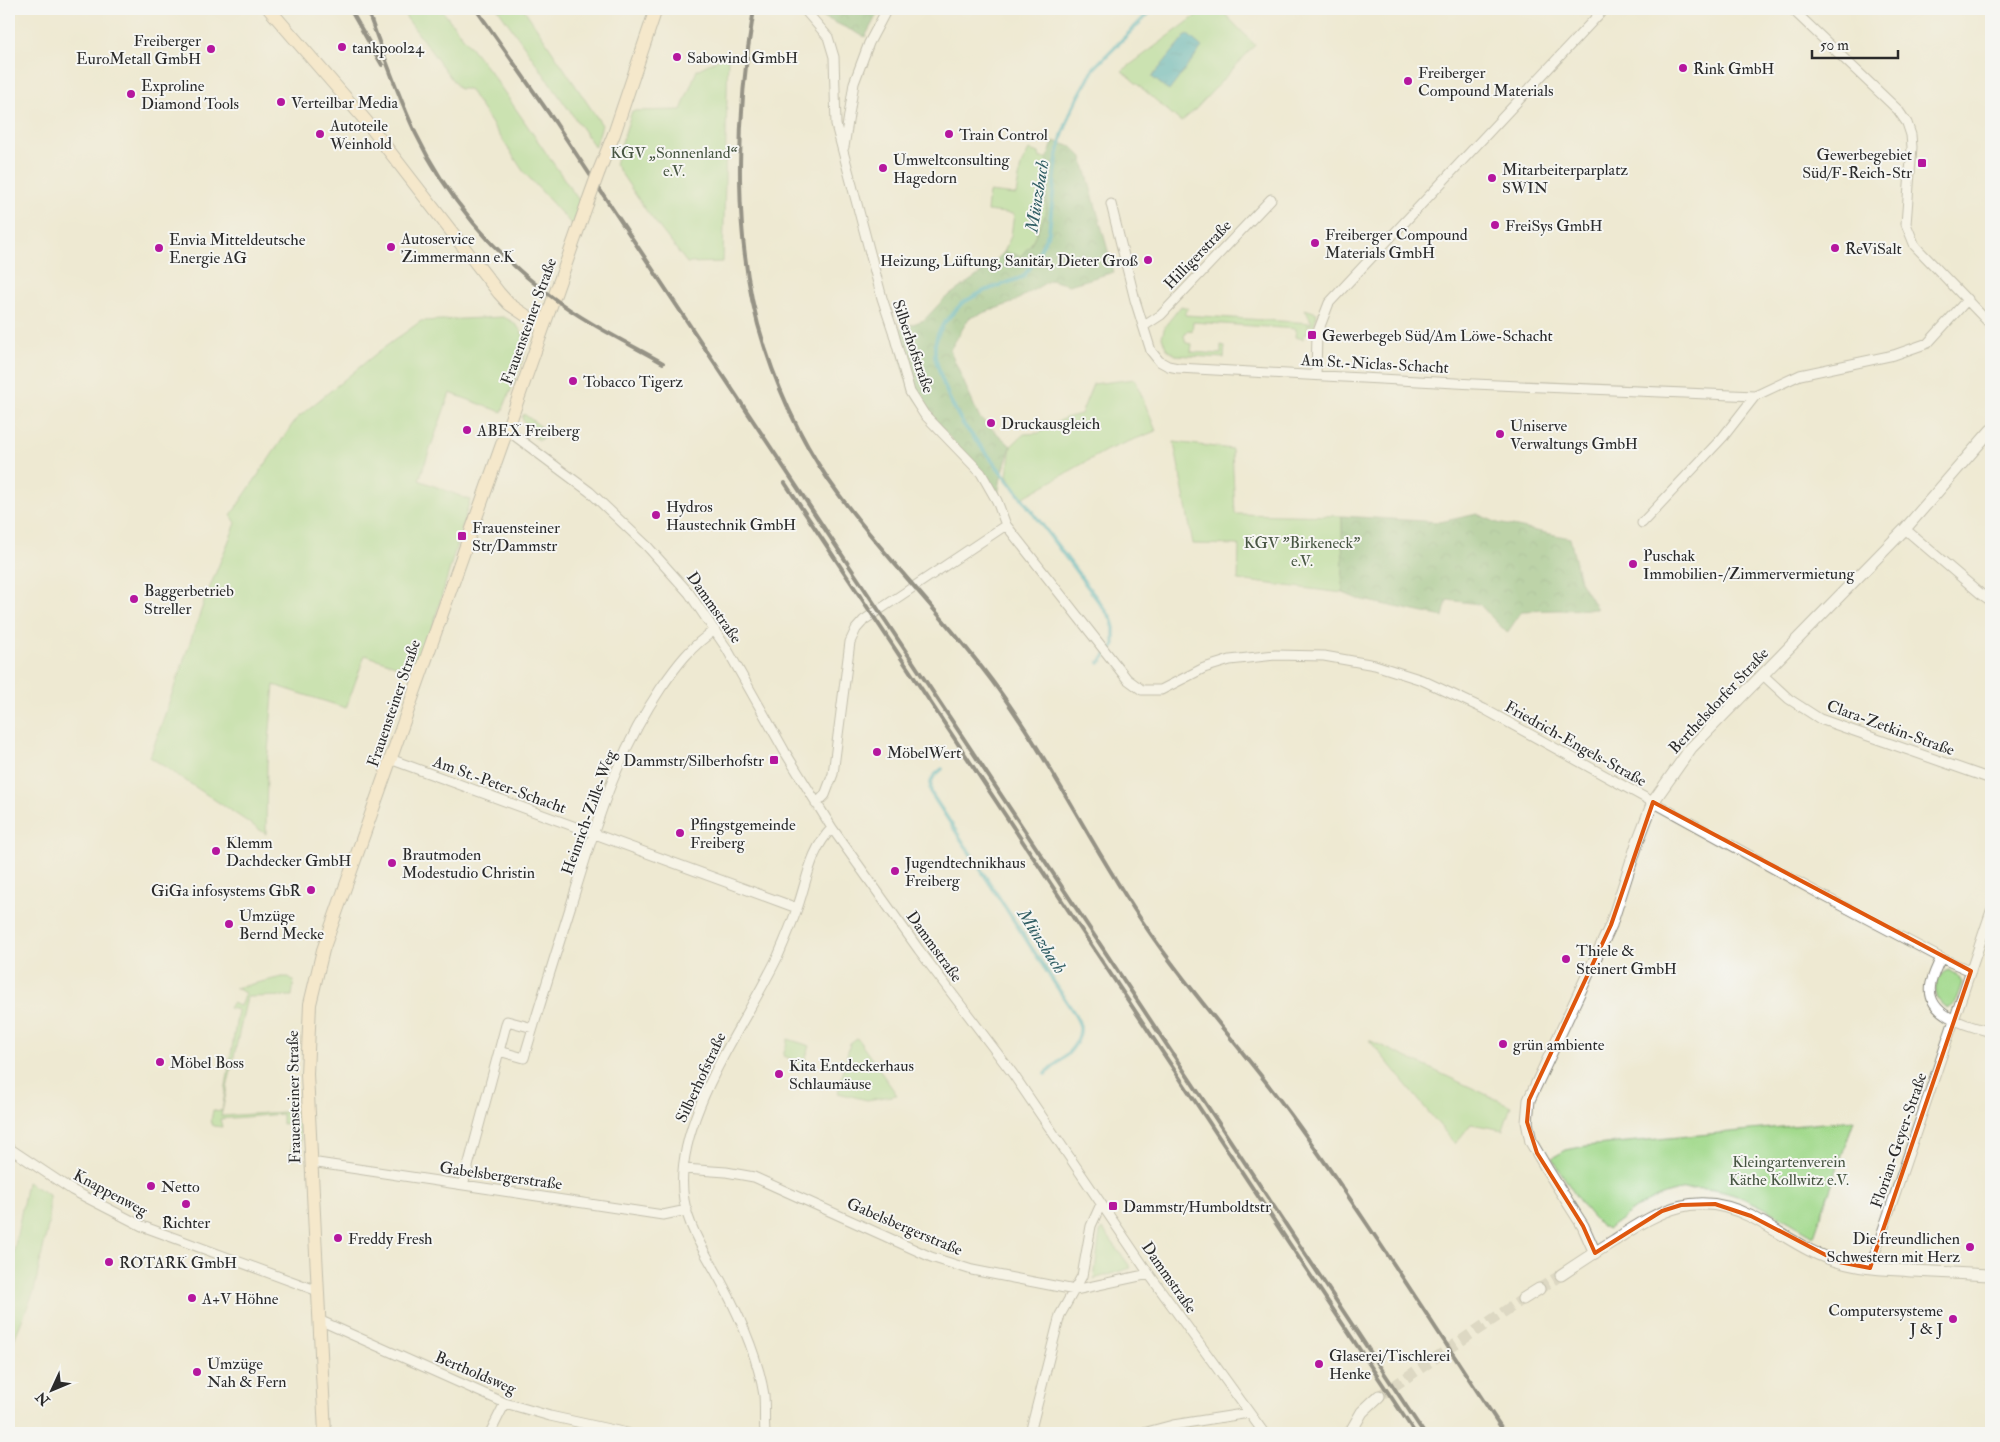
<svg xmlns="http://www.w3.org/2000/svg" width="2000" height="1442" font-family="'IM FELL Double Pica',serif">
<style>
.green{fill:#a1d98b;stroke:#66825b}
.forest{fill:url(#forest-crowns);stroke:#567251}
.water{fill:url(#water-ripples);stroke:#336a72}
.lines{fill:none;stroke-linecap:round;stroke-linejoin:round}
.stream{stroke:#3baaba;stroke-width:4}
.tertiary-tunnel{stroke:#c7c3b1;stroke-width:11;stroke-dasharray:11 5.5;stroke-linecap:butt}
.minor-casing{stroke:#8c8a7e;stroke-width:11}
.tertiary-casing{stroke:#8c8a7e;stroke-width:13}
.secondary-casing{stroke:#8c8a7e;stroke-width:14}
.minor{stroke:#fff;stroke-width:9}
.tertiary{stroke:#fff;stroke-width:11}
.secondary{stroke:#fce6c4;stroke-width:12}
.rail{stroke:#2b2b2b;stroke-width:4}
.secondary-bridge-casing{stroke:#8c8a7e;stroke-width:14;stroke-linecap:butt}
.secondary-bridge{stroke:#fce6c4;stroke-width:12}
.marked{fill:none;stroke:#df570e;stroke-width:4;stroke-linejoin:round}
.poi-dot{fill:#b5179e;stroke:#f6f6f2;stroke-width:2}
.labels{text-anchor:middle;stroke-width:4;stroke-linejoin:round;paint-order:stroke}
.poi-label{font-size:16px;fill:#2b2b2b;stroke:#f6f6f2;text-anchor:start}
.park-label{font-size:16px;fill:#485643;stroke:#f6f6f2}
.street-label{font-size:16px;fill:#2b2b2b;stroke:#f6f6f2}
.water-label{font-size:18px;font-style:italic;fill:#315e64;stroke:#f6f6f2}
</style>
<defs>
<pattern id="forest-crowns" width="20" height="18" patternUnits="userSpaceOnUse" patternTransform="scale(1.25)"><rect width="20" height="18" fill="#80b977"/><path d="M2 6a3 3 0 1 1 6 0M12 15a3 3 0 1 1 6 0" fill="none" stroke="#699762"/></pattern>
<pattern id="water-ripples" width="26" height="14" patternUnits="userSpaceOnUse" patternTransform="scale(1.25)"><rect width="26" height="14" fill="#3baaba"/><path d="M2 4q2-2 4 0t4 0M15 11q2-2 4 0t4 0" fill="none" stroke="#328b97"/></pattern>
</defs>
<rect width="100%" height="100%" fill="#f6f6f2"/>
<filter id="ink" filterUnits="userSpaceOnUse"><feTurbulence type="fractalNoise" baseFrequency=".02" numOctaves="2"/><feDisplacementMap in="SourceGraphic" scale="10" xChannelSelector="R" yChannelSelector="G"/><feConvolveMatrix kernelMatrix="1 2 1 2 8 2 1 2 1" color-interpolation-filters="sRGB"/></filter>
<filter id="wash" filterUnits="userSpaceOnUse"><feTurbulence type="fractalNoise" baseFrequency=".0096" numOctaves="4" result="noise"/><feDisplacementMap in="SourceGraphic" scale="20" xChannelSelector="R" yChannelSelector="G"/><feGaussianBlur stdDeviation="1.12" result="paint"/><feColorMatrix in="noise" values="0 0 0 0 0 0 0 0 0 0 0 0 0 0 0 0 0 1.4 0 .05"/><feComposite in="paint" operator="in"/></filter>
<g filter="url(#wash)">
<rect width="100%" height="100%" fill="#eee9d2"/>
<!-- green -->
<path class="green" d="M400 9H441L491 73 580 202 573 226 523 171 469 89H459Z
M498 9H524L602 125 595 147Z
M1205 9H1220L1255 45 1196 109 1181 122 1122 71Z
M728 54 723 262 687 263 645 209 615 164 632 111 681 110 697 70Z
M1029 150 1039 153 1040 158H1047L1046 213 1031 244 1021 256 1004 252 1011 236 1014 214 987 211 989 192 1016 195 1021 165Z
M1181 306 1188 308 1185 315 1312 323 1305 309 1317 313 1314 326 1308 325 1307 334H1304L1303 339 1295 337 1296 329 1193 322 1192 331 1188 330 1184 336 1186 343 1192 344 1191 352 1221 354V345L1225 346 1224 358 1175 355 1166 348 1162 337 1165 326Z
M503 317C517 322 527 335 525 350 522 367 508 395 502 412L450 393 419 480 470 500 419 673 365 655 346 708 274 685 267 763 266 834 150 757 205 599 236 523 231 515 296 419 378 352 421 321Z
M1135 379 1156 431 1107 450 1022 498 1007 475 1011 446 1024 434 1039 433 1065 418 1081 414 1093 384Z
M524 414 540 426 543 437 540 440C531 437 524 426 522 417Z
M1174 442 1232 449 1235 514 1342 516 1343 593 1238 580 1239 545 1193 544Z
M1949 970 1958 975 1962 983 1954 1005 1948 1008C1931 1002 1932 974 1949 970Z
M282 977H289L294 981 292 996 247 997 221 1116 299 1111 301 1152 297 1158 292 1159 291 1123 282 1124V1114L220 1119 222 1127 213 1126 211 1121 213 1110 222 1111 238 1010 229 1008 232 1003 240 1006 245 993 235 988Z
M857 1038 897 1095 867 1100 838 1093 850 1043Z
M788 1039 810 1046 803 1065 791 1061 792 1059 783 1056Z
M1369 1040 1511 1106 1503 1130 1471 1124 1455 1144Z
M1854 1120 1814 1236C1764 1208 1713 1170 1653 1199 1636 1207 1623 1219 1608 1229 1589 1223 1564 1176 1552 1158L1566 1150 1586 1146Z
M27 1182 49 1195V1221L34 1291 9 1352V1278Z
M1103 1229 1131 1268 1094 1279 1100 1232Z"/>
<!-- forest -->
<path class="forest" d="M807 9H880L865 37Z
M1054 141 1072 147 1082 157 1114 272 1069 285 1050 280 1012 303 969 318 950 350 979 417 1011 446 1001 478 997 501 981 473 910 392 893 331 924 320 944 299 988 268 1004 252 1021 256 1031 244 1046 213 1047 158Z
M1477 514 1498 523 1570 538 1580 581 1597 609 1522 611 1507 633 1479 604 1447 600 1443 617 1358 599 1343 593 1342 516 1440 522Z"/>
<!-- water -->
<path class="water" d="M1187 34 1202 47 1169 91 1152 77Z"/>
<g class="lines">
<!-- stream -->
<path class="stream" d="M1099 663 1114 646V628L1111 618 1022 498 963 424 950 400 941 377 935 357V344L938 334 944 323 962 303 984 291 1023 277 1034 262 1049 232 1057 157 1062 136 1073 107 1094 68 1153 9
M942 769C933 776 929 780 931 793L1074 1013C1076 1017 1080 1023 1080 1027 1082 1046 1058 1062 1045 1074"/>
</g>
</g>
<g filter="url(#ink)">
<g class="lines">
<!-- tertiary-tunnel -->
<path class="tertiary-tunnel" d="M1539 1289 1561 1275
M1379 1396 1523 1299"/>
<!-- minor casing -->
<g class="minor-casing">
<path id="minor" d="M804 9 828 37 834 57 836 125 882 298 893 331 910 392 924 414 981 473 997 501 1006 525 1127 679 1142 690H1161L1204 668 1230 660 1275 655 1324 656 1375 665 1422 680 1484 709 1818 893 1941 958 1971 971
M1792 9 1898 110 1907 123 1911 135 1912 147 1906 224 1915 246 1991 325
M844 147 854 83 869 43 887 9
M1111 204 1135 300 1151 351 1159 361 1168 366 1178 368 1474 384 1755 396 1800 375 1894 355 1928 343 1968 299
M1144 326 1161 315 1271 199
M1316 375 1317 334 1329 303 1604 9
M507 430 590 492 647 546 689 593 727 649 785 752 832 828 919 950 1013 1074 1149 1274 1264 1433
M1642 523 1723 437 1755 396
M1905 529 1981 594 1991 601
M1763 675 1789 699 1820 719 1991 779
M390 759 797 908
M816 804 825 795 833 774 850 642 856 629 864 620 1006 525
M1941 958C1937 966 1933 975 1931 983 1924 1016 1969 1026 1991 1032
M499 1051 507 1021 533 1028
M9 1148 72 1190 142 1226 318 1291
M311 1162 663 1215 687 1210
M684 1169 726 1172 754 1177 931 1257 972 1270 1075 1290 1149 1274
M463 1185 499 1051 524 1058C539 1007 555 956 571 905 595 827 615 756 661 688 677 665 691 646 715 630
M1870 1268 1991 911
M319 1320 505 1403 550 1416 627 1433
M490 1433 505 1403
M765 1433C764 1421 765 1408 764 1395 758 1358 741 1319 723 1285 709 1258 689 1231 684 1200 671 1122 746 1024 778 956 785 940 792 923 798 906 808 877 810 851 832 828
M1030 1433 1060 1315 1082 1276 1091 1226 1101 1204
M1143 1433 1173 1425 1249 1413"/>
</g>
<!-- tertiary casing -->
<g class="tertiary-casing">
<path id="tertiary" d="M1595 1253 1583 1226 1548 1171 1531 1142 1527 1122 1529 1100 1611 925 1638 841 1653 802 1691 748 1905 529 1991 430
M1561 1275C1579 1263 1597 1251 1615 1240 1661 1209 1698 1189 1752 1217 1781 1232 1808 1254 1840 1262 1863 1269 1887 1269 1911 1271 1938 1272 1965 1274 1991 1275
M1523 1299 1539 1289
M1350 1433 1362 1412 1379 1396"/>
</g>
<!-- secondary casing -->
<g class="secondary-casing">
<path id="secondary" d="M269 9 366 121 499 293 509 304 543 327
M599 171 614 134 656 9
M325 1433 307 1074 310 1004 323 950 587 204"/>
</g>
<!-- minor -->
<use href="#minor" class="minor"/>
<!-- tertiary -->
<use href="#tertiary" class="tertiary"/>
<!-- secondary -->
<use href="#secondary" class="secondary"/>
<!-- rail -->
<path class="rail" d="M350 9 382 65
M367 9C382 50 397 93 415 132 446 197 495 255 552 297 586 323 626 342 663 363
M476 9 555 122 1424 1433
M754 9C736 113 731 246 765 348 782 400 807 452 840 496 889 563 950 622 998 689 1054 766 1094 852 1148 930 1192 995 1245 1052 1291 1115 1366 1218 1434 1327 1505 1433
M785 483 1415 1433"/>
<!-- secondary-bridge casing -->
<g class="secondary-bridge-casing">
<path id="secondary-bridge" d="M587 204 599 171"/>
</g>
<!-- secondary-bridge -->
<use href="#secondary-bridge" class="secondary-bridge"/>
</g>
</g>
<!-- marked area -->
<path d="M0 0H2000V1442H0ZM1653 802 1971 971 1870 1268 1839 1262 1751 1216 1715 1204 1681 1205 1662 1211 1595 1253 1583 1226 1537 1153 1527 1122 1529 1100 1611 925Z" fill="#eee9d2" fill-opacity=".55" fill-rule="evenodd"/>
<path class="marked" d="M1653 802 1971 971 1870 1268 1839 1262 1751 1216 1715 1204 1681 1205 1662 1211 1595 1253 1583 1226 1537 1153 1527 1122 1529 1100 1611 925Z"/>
<!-- markers -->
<g class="poi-dot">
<circle cx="342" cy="47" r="5"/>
<circle cx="211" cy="49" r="5"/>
<circle cx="677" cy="57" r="5"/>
<circle cx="1683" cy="68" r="5"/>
<circle cx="1408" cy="81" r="5"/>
<circle cx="131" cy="94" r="5"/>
<circle cx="281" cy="102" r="5"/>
<circle cx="320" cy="134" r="5"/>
<circle cx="949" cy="134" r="5"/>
<rect x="1917" y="158" width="10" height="10" rx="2.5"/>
<circle cx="883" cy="168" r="5"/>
<circle cx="1492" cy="178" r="5"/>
<circle cx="1495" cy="225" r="5"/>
<circle cx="1315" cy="243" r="5"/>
<circle cx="391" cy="247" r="5"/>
<circle cx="159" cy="248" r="5"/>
<circle cx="1835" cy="248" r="5"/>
<circle cx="1148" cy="260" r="5"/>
<rect x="1307" y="330" width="10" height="10" rx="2.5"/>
<circle cx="573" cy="381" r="5"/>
<circle cx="991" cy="423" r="5"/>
<circle cx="467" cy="430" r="5"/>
<circle cx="1500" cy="434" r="5"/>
<circle cx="656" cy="515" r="5"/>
<rect x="457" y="531" width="10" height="10" rx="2.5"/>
<circle cx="1633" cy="564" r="5"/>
<circle cx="134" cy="599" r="5"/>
<circle cx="877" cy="752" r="5"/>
<rect x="769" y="755" width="10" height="10" rx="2.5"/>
<circle cx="680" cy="833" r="5"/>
<circle cx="216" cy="851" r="5"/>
<circle cx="392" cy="863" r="5"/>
<circle cx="895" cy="871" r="5"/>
<circle cx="311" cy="890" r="5"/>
<circle cx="229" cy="924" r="5"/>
<circle cx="1566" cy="959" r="5"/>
<circle cx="1503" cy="1044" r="5"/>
<circle cx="160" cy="1062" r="5"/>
<circle cx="779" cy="1074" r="5"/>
<circle cx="151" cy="1186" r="5"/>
<circle cx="186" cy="1204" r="5"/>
<rect x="1108" y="1201" width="10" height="10" rx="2.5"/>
<circle cx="338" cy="1238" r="5"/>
<circle cx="1970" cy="1247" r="5"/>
<circle cx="109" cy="1262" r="5"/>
<circle cx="192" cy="1298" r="5"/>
<circle cx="1953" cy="1319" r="5"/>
<circle cx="1319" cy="1364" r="5"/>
<circle cx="197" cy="1372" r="5"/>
</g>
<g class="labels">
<!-- poi labels -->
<g class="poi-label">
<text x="201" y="46" text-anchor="end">Freiberger<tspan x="201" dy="18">EuroMetall GmbH</tspan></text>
<text x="352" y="53">tankpool24</text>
<text x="687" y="63">Sabowind GmbH</text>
<text x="1693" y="74">Rink GmbH</text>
<text x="1418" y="78">Freiberger<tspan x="1418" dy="18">Compound Materials</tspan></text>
<text x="141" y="91">Exproline<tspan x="141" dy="18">Diamond Tools</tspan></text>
<text x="291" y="108">Verteilbar Media</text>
<text x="330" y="131">Autoteile<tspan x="330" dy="18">Weinhold</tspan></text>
<text x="959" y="140">Train Control</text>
<text x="1912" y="160" text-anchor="end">Gewerbegebiet<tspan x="1912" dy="18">Süd/F-Reich-Str</tspan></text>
<text x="893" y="165">Umweltconsulting<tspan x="893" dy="18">Hagedorn</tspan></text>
<text x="1502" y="175">Mitarbeiterparplatz<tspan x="1502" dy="18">SWIN</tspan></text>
<text x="1505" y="231">FreiSys GmbH</text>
<text x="1325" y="240">Freiberger Compound<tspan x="1325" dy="18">Materials GmbH</tspan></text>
<text x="401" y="244">Autoservice<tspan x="401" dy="18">Zimmermann e.K</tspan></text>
<text x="169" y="245">Envia Mitteldeutsche<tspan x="169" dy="18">Energie AG</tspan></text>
<text x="1845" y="254">ReViSalt</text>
<text x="1138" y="266" text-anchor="end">Heizung, Lüftung, Sanitär, Dieter Groß</text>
<text x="1322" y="341">Gewerbegeb Süd/Am Löwe-Schacht</text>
<text x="583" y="387">Tobacco Tigerz</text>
<text x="1001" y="429">Druckausgleich</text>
<text x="1510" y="431">Uniserve<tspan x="1510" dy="18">Verwaltungs GmbH</tspan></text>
<text x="477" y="436">ABEX Freiberg</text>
<text x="666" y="512">Hydros<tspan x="666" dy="18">Haustechnik GmbH</tspan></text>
<text x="472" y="533">Frauensteiner<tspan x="472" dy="18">Str/Dammstr</tspan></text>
<text x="1643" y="561">Puschak<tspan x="1643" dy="18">Immobilien-/Zimmervermietung</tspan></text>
<text x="144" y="596">Baggerbetrieb<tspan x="144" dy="18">Streller</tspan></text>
<text x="887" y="758">MöbelWert</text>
<text x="764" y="766" text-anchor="end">Dammstr/Silberhofstr</text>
<text x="690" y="830">Pfingstgemeinde<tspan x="690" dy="18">Freiberg</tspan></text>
<text x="226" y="848">Klemm<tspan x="226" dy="18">Dachdecker GmbH</tspan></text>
<text x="402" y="860">Brautmoden<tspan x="402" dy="18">Modestudio Christin</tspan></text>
<text x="905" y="868">Jugendtechnikhaus<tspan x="905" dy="18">Freiberg</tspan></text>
<text x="301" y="896" text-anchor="end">GiGa infosystems GbR</text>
<text x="239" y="921">Umzüge<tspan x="239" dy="18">Bernd Mecke</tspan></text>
<text x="1576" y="956">Thiele &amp;<tspan x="1576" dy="18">Steinert GmbH</tspan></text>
<text x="1513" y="1050">grün ambiente</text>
<text x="170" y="1068">Möbel Boss</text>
<text x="789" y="1071">Kita Entdeckerhaus<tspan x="789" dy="18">Schlaumäuse</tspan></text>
<text x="161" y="1192">Netto</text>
<text x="1123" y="1212">Dammstr/Humboldtstr</text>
<text x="186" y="1228" text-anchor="middle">Richter</text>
<text x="348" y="1244">Freddy Fresh</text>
<text x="1960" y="1244" text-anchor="end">Die freundlichen<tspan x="1960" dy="18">Schwestern mit Herz</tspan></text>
<text x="119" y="1268">ROTARK GmbH</text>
<text x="202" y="1304">A+V Höhne</text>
<text x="1943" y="1316" text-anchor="end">Computersysteme<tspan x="1943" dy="18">J &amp; J</tspan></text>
<text x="1329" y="1361">Glaserei/Tischlerei<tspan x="1329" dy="18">Henke</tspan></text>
<text x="207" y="1369">Umzüge<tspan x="207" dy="18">Nah &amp; Fern</tspan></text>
</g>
<!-- park labels -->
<g class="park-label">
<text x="674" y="158">KGV „Sonnenland“<tspan x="674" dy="18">e.V.</tspan></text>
<text x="1302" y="548">KGV "Birkeneck"<tspan x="1302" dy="18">e.V.</tspan></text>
<text x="1789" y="1167">Kleingartenverein<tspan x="1789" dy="18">Käthe Kollwitz e.V.</tspan></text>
</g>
<!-- street labels -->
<g class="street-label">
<text transform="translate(1197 254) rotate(-46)" y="6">Hilligerstraße</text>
<text transform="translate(528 321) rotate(-70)" y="6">Frauensteiner Straße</text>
<text transform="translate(914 346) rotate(71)" y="6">Silberhofstraße</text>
<text transform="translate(1375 363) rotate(3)" y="6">Am St.-Niclas-Schacht</text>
<text transform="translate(715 607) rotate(55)" y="6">Dammstraße</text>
<text transform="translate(1718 700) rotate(-47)" y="6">Berthelsdorfer Straße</text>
<text transform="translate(393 703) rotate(-71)" y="6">Frauensteiner Straße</text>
<text transform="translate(1891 727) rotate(20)" y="6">Clara-Zetkin-Straße</text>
<text transform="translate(1576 743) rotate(29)" y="6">Friedrich-Engels-Straße</text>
<text transform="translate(500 784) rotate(20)" y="6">Am St.-Peter-Schacht</text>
<text transform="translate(588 812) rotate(-70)" y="6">Heinrich-Zille-Weg</text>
<text transform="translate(935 946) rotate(54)" y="6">Dammstraße</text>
<text transform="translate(700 1077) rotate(-65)" y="6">Silberhofstraße</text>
<text transform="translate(293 1097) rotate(-91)" y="6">Frauensteiner Straße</text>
<text transform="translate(1898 1140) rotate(-71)" y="6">Florian-Geyer-Straße</text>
<text transform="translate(501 1175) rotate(8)" y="6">Gabelsbergerstraße</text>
<text transform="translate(111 1192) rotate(28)" y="6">Knappenweg</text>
<text transform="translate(905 1226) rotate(23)" y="6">Gabelsbergerstraße</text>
<text transform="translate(1170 1277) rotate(55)" y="6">Dammstraße</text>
<text transform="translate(476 1372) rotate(23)" y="6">Bertholdsweg</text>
</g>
<!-- water labels -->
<g class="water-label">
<text transform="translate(1037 196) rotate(-81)" y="6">Münzbach</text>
<text transform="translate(1042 941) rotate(57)" y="6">Münzbach</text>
</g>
</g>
<!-- margin -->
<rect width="2000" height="1442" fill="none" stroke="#f6f6f2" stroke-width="30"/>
<!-- north arrow -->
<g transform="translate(52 1390) rotate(226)" stroke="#f6f6f2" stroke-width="4" paint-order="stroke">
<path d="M0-4L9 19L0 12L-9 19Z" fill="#2b2b2b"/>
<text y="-8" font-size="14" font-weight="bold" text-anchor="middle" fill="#2b2b2b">N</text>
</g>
<!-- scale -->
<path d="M1812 50v8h86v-8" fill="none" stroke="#2b2b2b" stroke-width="2.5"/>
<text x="1820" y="50" font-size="15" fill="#2b2b2b" stroke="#f6f6f2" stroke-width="4" paint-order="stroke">50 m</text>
</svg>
